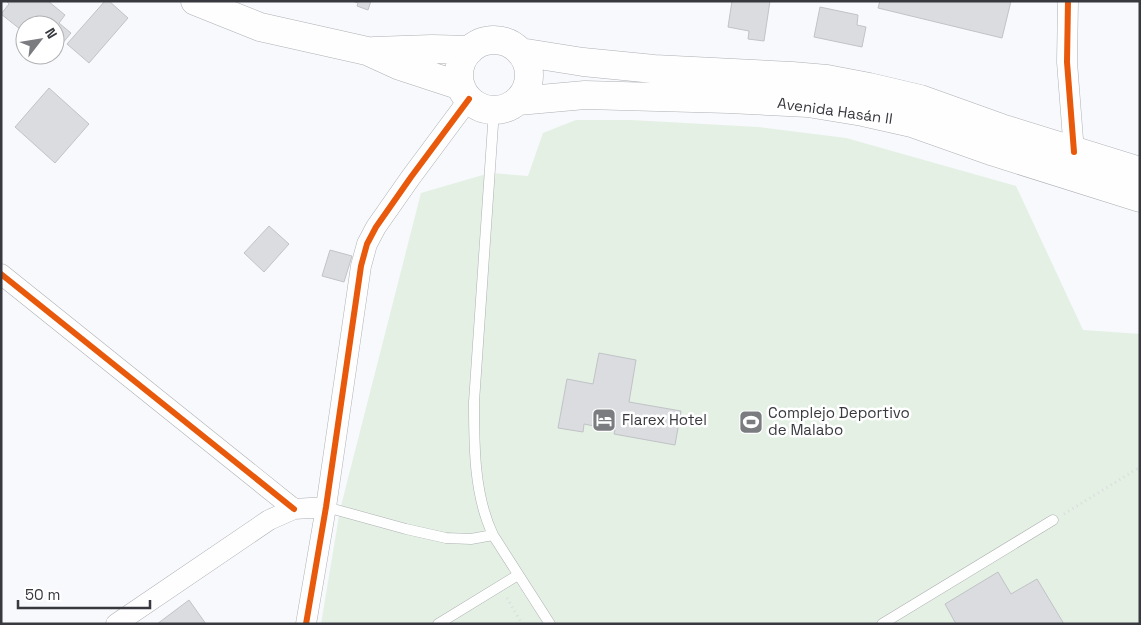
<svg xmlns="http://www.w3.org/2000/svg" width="1141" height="625" font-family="'Space Grotesk',sans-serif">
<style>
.green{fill:#e3f0e3}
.building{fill:#dadcdf;stroke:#c1c3c6}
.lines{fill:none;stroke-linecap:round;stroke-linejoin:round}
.service-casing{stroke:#aeb0b3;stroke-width:11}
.minor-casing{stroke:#aeb0b3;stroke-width:21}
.primary-casing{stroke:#aeb0b3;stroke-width:29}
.path{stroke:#dbdbdd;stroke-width:3;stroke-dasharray:1 4;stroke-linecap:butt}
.service{stroke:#fefeff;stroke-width:10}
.minor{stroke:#fefeff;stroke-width:20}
.primary{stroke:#fefeff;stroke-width:28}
.cycleway-casing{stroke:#fff;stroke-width:9}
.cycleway{stroke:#e8590c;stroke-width:6}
.labels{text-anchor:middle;stroke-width:5;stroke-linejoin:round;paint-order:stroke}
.street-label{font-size:15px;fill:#38393e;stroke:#fff}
.poi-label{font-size:15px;fill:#38393e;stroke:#fff;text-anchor:start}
</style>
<rect width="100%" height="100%" fill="#f7f9fc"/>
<!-- green -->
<path class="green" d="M576 120H630L758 127 846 138 1016 186 1083 330 1140 334V624H321L340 510 421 193 490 173 528 176 543 133Z"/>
<!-- building -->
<path class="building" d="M6 1H48L65 15 59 23 71 33 61 45 55 39V25H25V33L1 14 9 4Z
M105 1H109L128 18 89 63 67 44Z
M352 1H371L368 10 357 6 358 3Z
M732 1H770L764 41 748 39 749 31 728 27Z
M880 1H1011L1002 38 878 8Z
M820 7 858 15 857 25 866 27 862 47 814 37Z
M49 88 89 124 55 163 15 127Z
M269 226 289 244 264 272 244 253Z
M330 250 352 256 344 282 322 276Z
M599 353 636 360 629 402 681 411 675 445 614 434 615 430 584 424 583 432 558 428 567 379 593 384Z
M998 572 1011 594 1037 579 1064 624H956L945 604Z
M189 600 206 624H157Z"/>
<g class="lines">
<!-- service casing -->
<g class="service-casing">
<path id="service" d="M494 110 474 402C474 446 474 495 493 535L550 624
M326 507 406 529 446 538 471 539 493 535
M438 624 518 575
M882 624 1053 520"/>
</g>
<!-- minor casing -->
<g class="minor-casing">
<path id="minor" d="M1068 1 1067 62 1074 152
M1 274 294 509
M116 624 269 520 294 509 326 507
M306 624 326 507 361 266 367 244 376 227 411 177 469 99"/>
</g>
<!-- primary casing -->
<g class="primary-casing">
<path id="primary" d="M195 1 260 27 367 51 400 66 461 86
M459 75a35 35 0 1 1 70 0a35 35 0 1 1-70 0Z
M374 51 432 49 470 50
M520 52 583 62 654 69 792 76 827 79 869 87 920 99 1001 128 1140 171
M518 101 585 95 729 99 808 103 863 112 912 123 994 152 1140 198"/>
</g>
<!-- path -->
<path class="path" d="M1064 514 1140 467
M507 598 522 624"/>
<!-- service -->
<use href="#service" class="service"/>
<!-- minor -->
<use href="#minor" class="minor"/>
<!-- primary -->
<use href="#primary" class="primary"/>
<!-- cycleway casing -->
<g class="cycleway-casing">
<path id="cycleway" d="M1068 1 1067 62 1074 152
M1 274 294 509
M306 624 326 507 361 266 367 244 376 227 411 177 469 99"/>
</g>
<!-- cycleway -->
<use href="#cycleway" class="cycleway"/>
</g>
<!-- icons -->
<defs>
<g id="hotel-square" transform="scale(1.25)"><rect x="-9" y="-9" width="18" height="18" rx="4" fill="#7b7c80" stroke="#fff"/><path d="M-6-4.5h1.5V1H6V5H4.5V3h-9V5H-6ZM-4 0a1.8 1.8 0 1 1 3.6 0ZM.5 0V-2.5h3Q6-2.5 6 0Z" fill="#fff"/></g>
<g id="stadium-square" transform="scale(1.25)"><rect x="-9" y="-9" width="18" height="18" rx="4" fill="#7b7c80" stroke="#fff"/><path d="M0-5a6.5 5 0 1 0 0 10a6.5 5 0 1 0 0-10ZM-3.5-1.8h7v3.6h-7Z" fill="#fff"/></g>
</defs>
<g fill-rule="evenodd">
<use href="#hotel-square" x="604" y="420"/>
<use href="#stadium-square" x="751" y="422"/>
</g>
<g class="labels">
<!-- street labels -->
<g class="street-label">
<text transform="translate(835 111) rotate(8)" y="5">Avenida Hasán II</text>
</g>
<!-- poi labels -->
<g class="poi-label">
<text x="768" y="418">Complejo Deportivo<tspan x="768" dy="17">de Malabo</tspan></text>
<text x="622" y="425">Flarex Hotel</text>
</g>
</g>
<!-- border -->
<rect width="1141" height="625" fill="none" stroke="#38393e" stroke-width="5"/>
<!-- north arrow -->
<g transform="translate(40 40) rotate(59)"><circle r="24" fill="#ffffff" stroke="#afb0b2"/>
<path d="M0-4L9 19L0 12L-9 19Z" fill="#7b7c80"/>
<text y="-8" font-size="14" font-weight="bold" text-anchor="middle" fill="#38393e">N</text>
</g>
<!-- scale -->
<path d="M18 600v8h132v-8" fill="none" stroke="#38393e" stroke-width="2.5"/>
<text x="25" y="600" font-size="15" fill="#38393e" stroke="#ffffff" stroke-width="4" paint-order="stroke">50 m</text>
</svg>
